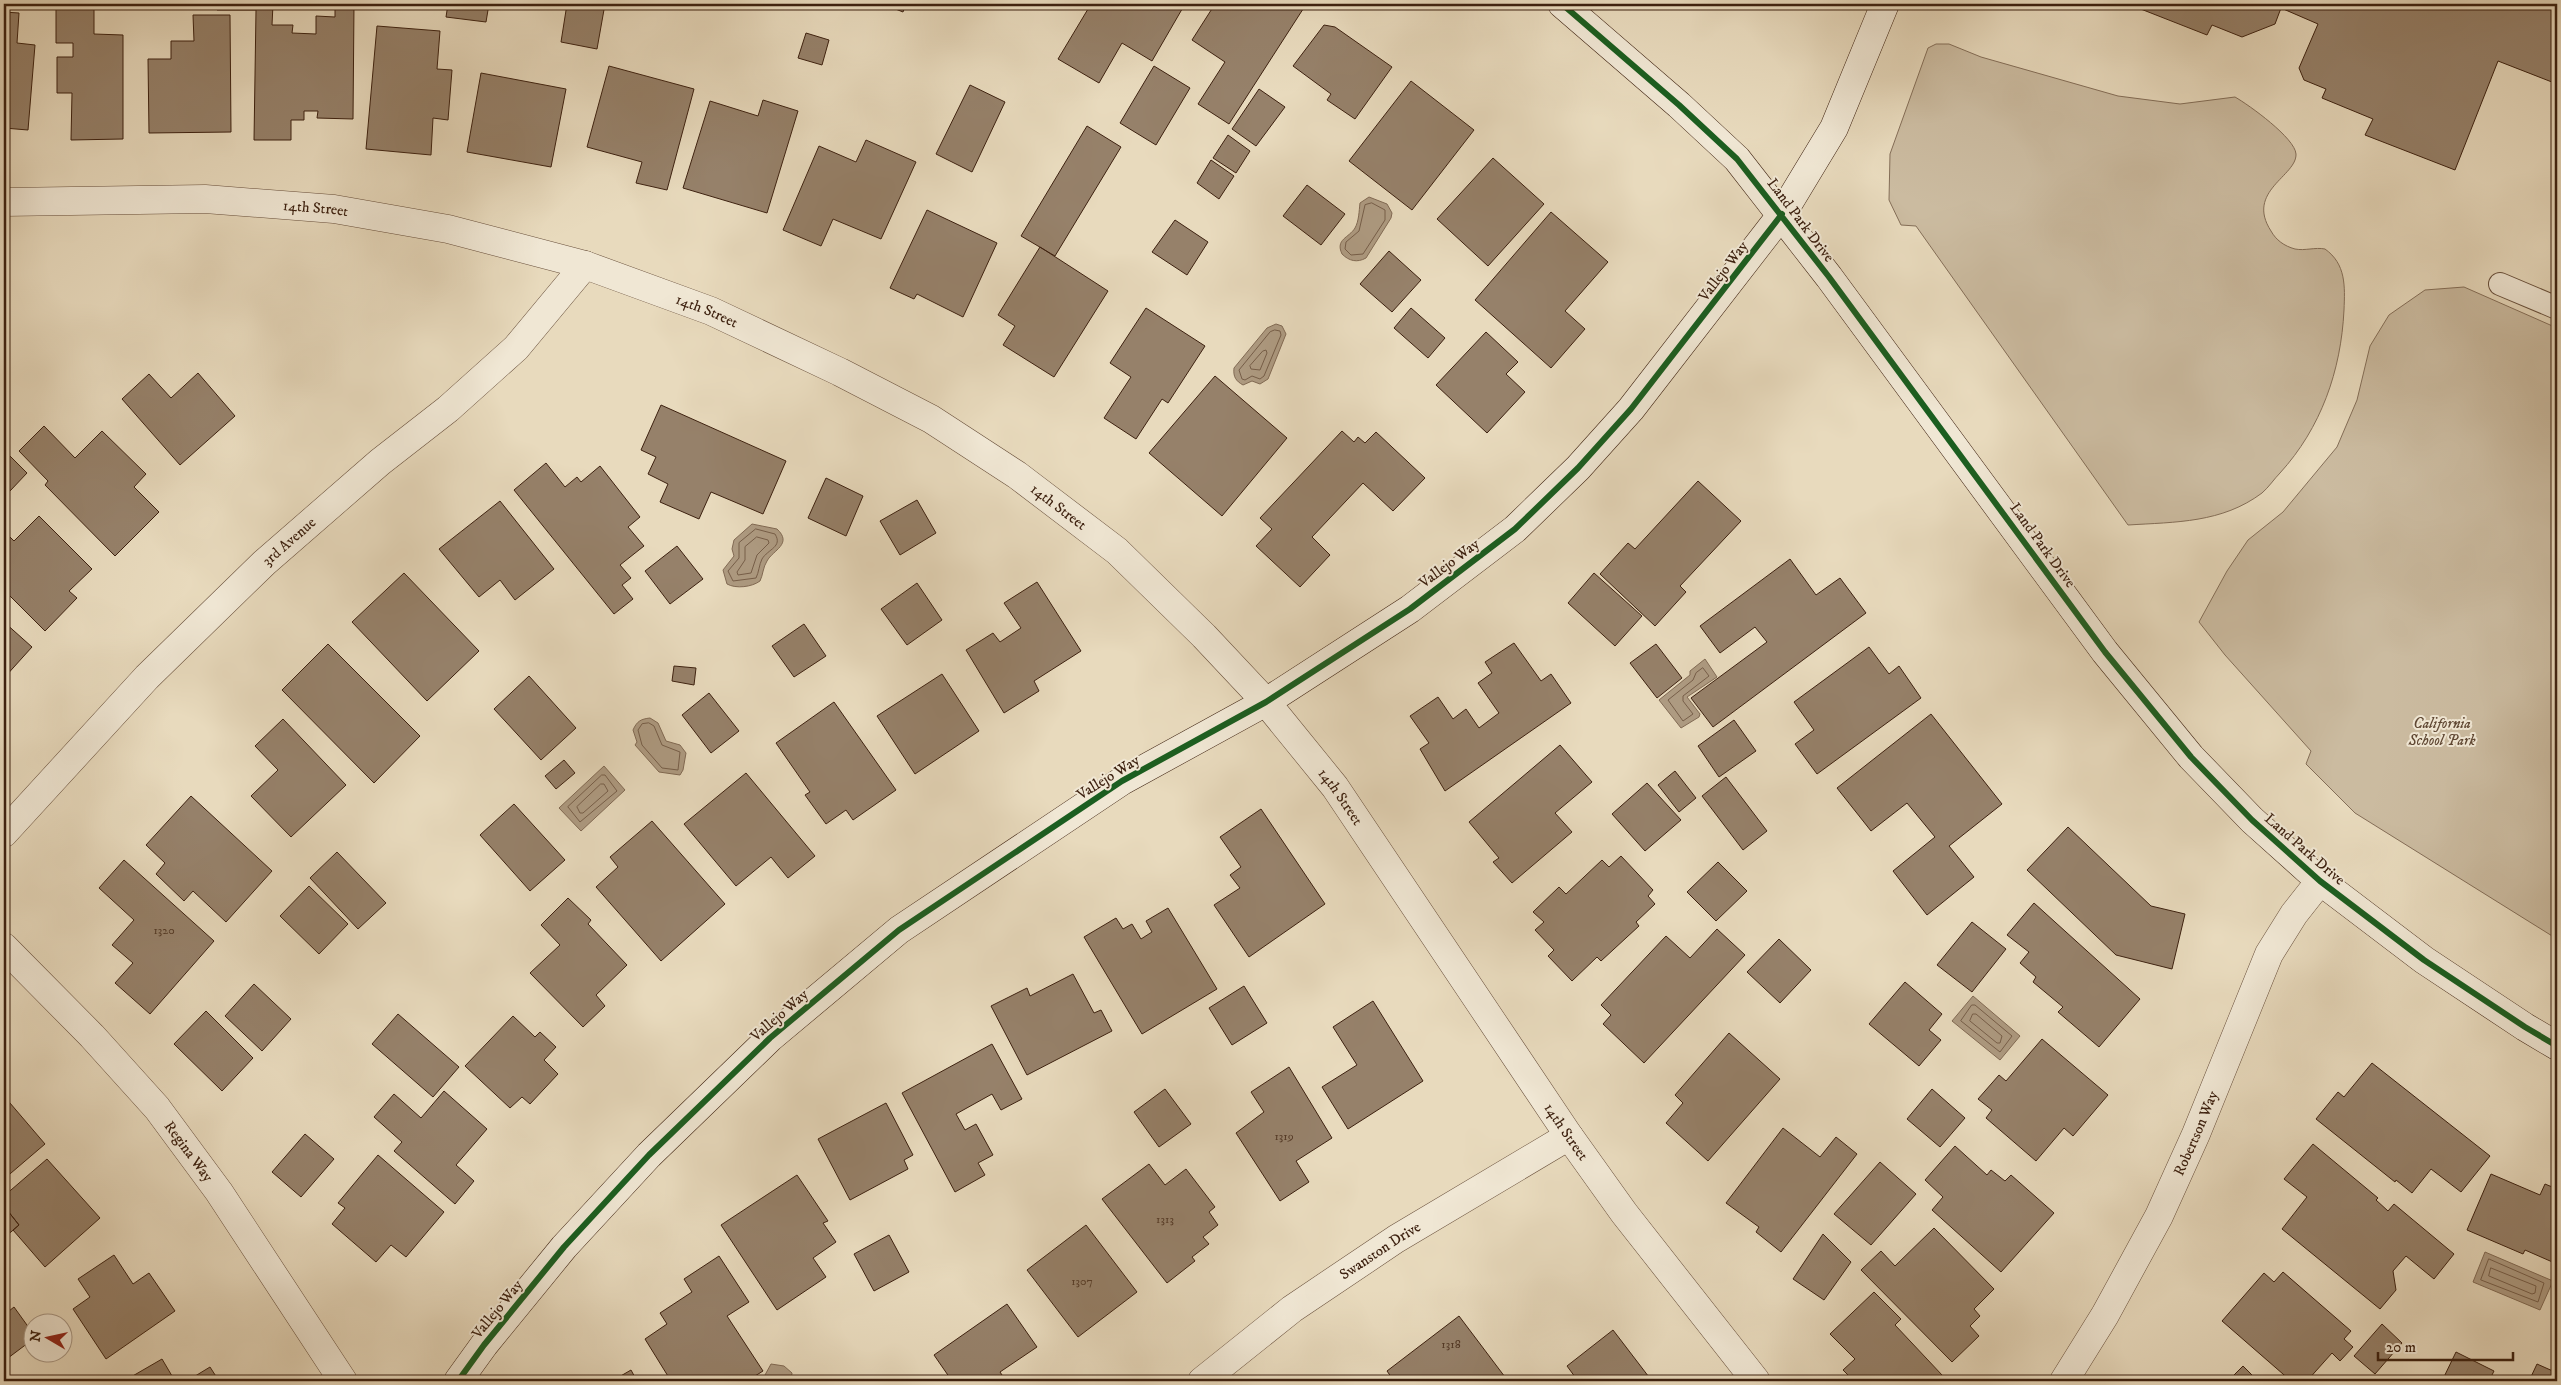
<svg xmlns="http://www.w3.org/2000/svg" width="2561" height="1385" font-family="'IM FELL DW Pica',serif">
<style>
.green{fill:#cbbba0;stroke:#846e58}
.water{fill:#ae9b82;stroke:#816a54}
.lines{fill:none;stroke-linecap:round;stroke-linejoin:round}
.shore{stroke:#765e49;stroke-width:1}
.building{fill:#96816a;stroke:#3d2110}
.lane-casing{stroke:#684f3b;stroke-width:24}
.street-casing{stroke:#684f3b;stroke-width:29}
.secondary-casing{stroke:#3d2110;stroke-width:29}
.lane{stroke:#f0e7d4;stroke-width:22}
.street{stroke:#f0e7d4;stroke-width:28}
.secondary{stroke:#f0e7d4;stroke-width:28}
.cycleway-casing{stroke:#f0e7d4;stroke-width:9}
.cycleway{stroke:#1b5e20;stroke-width:6}
.labels{text-anchor:middle;stroke-width:4;stroke-linejoin:round;paint-order:stroke}
.number-label{font-size:12px;fill:#533926}
.street-label{font-size:15px;fill:#3d2110;stroke:#f0e7d4}
.park-label{font-size:15px;font-style:italic;fill:#604834;stroke:#f0e7d4}
</style>
<rect width="100%" height="100%" fill="#e8dabd"/>
<filter id="stains"><feTurbulence type="fractalNoise" baseFrequency=".004" numOctaves="4"/><feColorMatrix values="0 0 0 0 .2 0 0 0 0 .09 0 0 0 0 .02 0 0 0 .5 -.17"/></filter>
<radialGradient id="worn" r=".72"><stop offset=".6" stop-color="#630" stop-opacity="0"/><stop offset="1" stop-color="#630" stop-opacity=".3"/></radialGradient>
<!-- green -->
<path class="green" d="M1936 44H1949L1981 57 2118 96 2180 104 2235 97C2249 105 2295 138 2296 154 2297 176 2245 191 2271 231 2276 240 2284 246 2295 249 2305 251 2315 247 2325 249 2346 264 2345 286 2344 310 2341 371 2321 428 2280 473 2274 479 2269 487 2262 493 2222 523 2176 522 2128 525L1916 226 1901 225 1889 200 1890 154 1928 48Z
M2464 287 2557 328V939L2355 813 2306 764 2311 751 2225 655 2199 622 2227 571 2248 540 2283 512 2337 447 2357 400 2370 346 2389 315 2425 290Z"/>
<!-- water -->
<path class="water" d="M1369 197 1387 204 1392 213 1391 218 1366 258C1357 263 1349 261 1342 254 1335 239 1349 238 1355 228 1359 221 1359 211 1360 203Z
M1276 324 1282 326 1286 334 1268 379 1260 384 1252 381 1243 385C1236 381 1233 377 1234 368L1267 328Z
M752 524 777 529C793 544 773 550 767 561 763 567 763 575 760 581 752 587 736 589 727 584L723 570 734 556 732 549 734 540Z
M1705 659 1717 677 1687 697 1700 714 1699 717 1681 728 1659 700 1690 675V671Z
M650 718 658 723 666 741 680 745 686 753 683 770 680 775 659 772 635 745 637 742 633 730C637 721 641 719 650 718Z
M604 766 625 790 581 831 559 808Z
M1973 996 2020 1036 2000 1060 1952 1021Z
M2485 1252 2553 1281 2540 1310 2473 1282Z
M771 1364 784 1366 792 1373 791 1381H766L765 1375Z"/>
<g class="lines">
<!-- shore -->
<path class="shore" d="M1372 203 1385 210V220L1363 254 1351 255 1345 249 1346 242 1359 231 1365 205Z
M1275 330 1280 331 1281 335 1264 376 1260 379 1252 376 1245 380 1242 379 1239 370 1270 332Z
M1263 351 1266 350 1267 353 1260 370 1251 369 1250 366Z
M756 529 775 534C783 547 768 549 762 559 759 565 759 572 756 578L733 581 728 571 739 558V543Z
M757 537 768 540 769 543 757 555 751 573 738 575 737 572 745 560V547Z
M1703 668 1709 676 1683 696V701L1693 714 1683 721 1668 700 1693 680 1696 673Z
M649 723 654 726 662 745 680 752 678 770 662 768 642 745 638 730 642 724Z
M602 775H605L617 791 580 822 568 807Z
M601 784H604L608 791 583 813H580L577 807Z
M1972 1005H1975L2012 1036 2000 1052 1961 1021Z
M1973 1014H1976L2002 1036 2000 1043H1997L1970 1021Z
M2489 1259 2544 1283 2538 1302 2481 1280Z
M2491 1268 2536 1286 2535 1293 2532 1294 2489 1276Z"/>
</g>
<!-- building -->
<path class="building" d="M56 4H94V34L123 35V139L71 140 72 93H57V57H73V43H56Z
M217 4H273L272 25H293L292 33 316 34V16L335 17V4H354L353 119 317 118 318 111H304V120H291V140H254L256 10H217Z
M448 4H489L486 22 446 17Z
M567 4H605L597 49 561 42Z
M883 4H906L903 12Z
M1091 4H1185L1152 61 1122 43 1099 83 1058 59Z
M1215 4H1301L1305 6 1229 124 1198 104 1225 62 1192 40Z
M2128 4H2557V84L2498 61 2455 170 2365 135 2373 119 2322 98 2326 89 2304 80 2299 68 2318 24 2281 8 2275 24 2242 37 2212 25 2207 35Z
M4 12 19 13 17 43 35 45 28 130 4 128Z
M193 15H230L231 132 149 133 148 59H171V41H194Z
M1324 25 1335 27 1392 67 1355 119 1327 100 1331 94 1293 66Z
M377 26 440 31 437 69 452 70 448 120 433 118 431 155 366 149Z
M806 33 829 40 822 65 798 58Z
M609 66 694 89 667 190 636 183 642 162 587 147Z
M1154 66 1190 88 1156 145 1120 123Z
M481 73 566 89 551 167 467 152Z
M1411 81 1474 130 1412 210 1349 161Z
M970 85 1005 102 972 172 936 154Z
M1259 89 1285 107 1256 146 1232 129Z
M763 100 798 111 767 213 683 188 710 101 758 116Z
M1087 126 1121 147 1055 256 1021 236Z
M1228 135 1250 151 1236 173 1213 158Z
M866 140 916 162 881 239 833 219 821 246 783 230 819 146 856 162Z
M1493 158 1544 204 1488 266 1437 219Z
M1211 160 1234 176 1219 199 1197 183Z
M1307 185 1345 214 1321 245 1283 216Z
M927 210 997 243 963 317 917 294 914 299 890 288Z
M1551 212 1608 262 1565 311 1585 329 1551 368 1475 300Z
M1175 220 1208 242 1187 275 1152 252Z
M1040 247 1108 291 1054 377 1003 345 1015 326 998 315Z
M1389 251 1421 280 1392 312 1360 284Z
M1146 308 1205 346 1168 403 1162 399 1136 439 1104 418 1131 377 1110 363Z
M1411 308 1445 338 1428 358 1394 328Z
M1486 332 1518 362 1506 374 1525 392 1487 433 1436 385Z
M198 373 235 416 180 465 122 399 149 374 171 398Z
M1215 376 1287 438 1222 516 1149 453Z
M661 405 786 461 763 514 711 492 699 519 660 502 668 484 648 474 656 457 641 450Z
M44 426 75 458 102 431 146 474 134 487 159 512 115 556 45 485 48 481 19 451Z
M1342 431 1354 442 1358 437 1365 443 1376 432 1425 478 1393 511 1363 483 1312 537 1330 555 1300 587 1256 546 1272 529 1260 518Z
M4 450 27 473 10 491 4 485Z
M546 463 565 487 577 477 581 482 600 466 640 517 628 527 644 546 620 565 631 578 622 585 633 599 614 614 514 490Z
M826 478 863 496 846 536 808 518Z
M1698 481 1741 521 1680 586 1686 592 1655 626 1600 574 1628 543 1635 549Z
M917 500 936 533 900 555 880 521Z
M500 501 554 569 515 600 500 580 479 597 439 549Z
M39 516 92 569 69 591 77 598 45 631 4 590V531L14 541Z
M677 546 703 579 670 604 645 571Z
M1790 559 1816 595 1840 578 1866 613 1713 727 1691 698 1767 642 1755 627 1720 653 1700 626Z
M404 573 479 651 427 701 352 622Z
M1594 573 1642 616 1615 646 1568 603Z
M1037 582 1081 651 1034 681 1039 691 1004 713 966 650 993 633 1000 642 1021 628 1004 603Z
M917 583 942 620 907 645 881 609Z
M4 622 32 647 4 678Z
M804 624 826 656 794 677 772 646Z
M1514 643 1541 681 1551 674 1571 703 1445 791 1420 749 1429 743 1410 716 1438 697 1453 719 1466 709 1479 728 1499 713 1478 683 1492 673 1485 662Z
M328 644 420 736 374 783 282 690Z
M1656 644 1682 678 1657 698 1630 663Z
M1869 647 1889 674 1899 666 1921 698 1817 774 1795 744 1814 730 1794 702Z
M674 666 696 668 694 685 672 681Z
M942 674 979 731 915 774 877 716Z
M529 676 576 728 541 760 494 709Z
M709 693 739 731 711 753 682 715Z
M834 702 896 790 853 820 846 810 826 824 805 795 810 792 776 743Z
M1931 714 2002 804 1949 846 1974 877 1927 915 1893 871 1935 837 1907 803 1871 831 1837 788Z
M283 719 346 785 291 837 251 796 278 770 255 746Z
M1734 720 1756 751 1719 777 1698 746Z
M1560 745 1592 782 1555 813 1572 832 1512 883 1493 862 1499 858 1469 822Z
M564 760 575 773 556 789 545 776Z
M1675 771 1696 798 1679 812 1658 785Z
M746 773 815 856 788 878 771 857 736 886 684 824Z
M1726 777 1767 831 1743 850 1702 796Z
M1647 783 1681 820 1645 851 1612 814Z
M191 796 272 871 226 922 193 891 184 901 156 874 165 863 146 845Z
M514 804 565 860 530 891 480 835Z
M1261 809 1325 904 1249 957 1214 905 1240 888 1230 875 1241 867 1220 837Z
M652 821 725 904 661 961 596 887 618 867 610 857Z
M2068 827 2151 906 2185 914 2172 969 2116 955 2027 870Z
M337 852 386 903 358 929 310 878Z
M1621 856 1653 890 1648 896 1655 904 1636 922 1639 926 1601 961 1597 957 1572 981 1548 956 1554 950 1535 930 1544 922 1533 912 1559 887 1566 894 1602 860 1609 867Z
M124 860 214 941 150 1014 115 983 133 963 112 945 134 920 99 888Z
M1718 862 1747 891 1716 921 1687 892Z
M309 886 348 924 319 954 280 916Z
M568 898 591 920 588 924 627 965 596 995 605 1006 583 1027 530 973 560 945 541 925Z
M2034 903 2140 999 2099 1047 2058 1012 2063 1007 2033 982 2036 977 2020 963 2029 952 2007 935Z
M1168 908 1217 989 1142 1034 1084 937 1116 918 1123 929 1132 924 1141 939 1152 932 1146 921Z
M1972 922 2006 949 1972 992 1937 965Z
M1717 929 1745 955 1644 1063 1603 1024 1611 1015 1601 1005 1666 936 1690 958Z
M1779 939 1811 970 1780 1003 1747 972Z
M1073 974 1094 1013 1101 1010 1112 1031 1027 1075 991 1006 1027 988 1030 996Z
M1905 982 1942 1014 1929 1030 1941 1040 1919 1066 1869 1024Z
M254 984 291 1019 262 1051 225 1016Z
M1244 986 1267 1023 1232 1045 1209 1008Z
M1373 1001 1423 1081 1348 1129 1322 1087 1357 1065 1333 1027Z
M206 1011 253 1058 222 1091 174 1044Z
M398 1014 459 1067 433 1097 372 1044Z
M513 1016 535 1037 540 1032 556 1047 544 1060 558 1074 530 1104 522 1097 510 1108 465 1066Z
M1729 1033 1780 1079 1708 1161 1666 1123 1683 1103 1675 1095Z
M2042 1039 2108 1095 2073 1136 2064 1128 2036 1161 1986 1118 1992 1110 1978 1099 1999 1075 2006 1081Z
M992 1044 1022 1099 1001 1110 992 1094 956 1114 965 1130 976 1124 993 1155 978 1163 985 1175 955 1192 902 1093Z
M2372 1063 2490 1156 2461 1192 2431 1169 2412 1193 2396 1180 2395 1182 2316 1119 2338 1092 2344 1097Z
M1289 1067 1332 1138 1296 1161 1309 1182 1280 1201 1236 1133 1264 1112 1251 1092Z
M1165 1089 1191 1124 1159 1147 1134 1112Z
M1932 1089 1965 1118 1940 1147 1907 1119Z
M444 1091 487 1129 456 1165 474 1181 455 1204 394 1151 402 1142 374 1117 394 1094 421 1118Z
M4 1096 45 1144 4 1179Z
M886 1103 913 1155 904 1160 908 1169 850 1200 818 1139Z
M1783 1128 1820 1157 1836 1137 1857 1154 1781 1252 1756 1232 1759 1227 1726 1203Z
M305 1134 334 1159 301 1197 272 1172Z
M2313 1144 2378 1198 2376 1200 2388 1211 2394 1204 2454 1254 2434 1279 2406 1256 2393 1271 2396 1290 2380 1309 2282 1229 2307 1197 2284 1179Z
M1955 1146 1987 1175 1991 1170 2005 1181 2011 1175 2054 1213 2001 1272 1932 1210 1943 1197 1925 1180Z
M378 1155 444 1212 406 1257 391 1245 376 1262 332 1224 345 1208 338 1203Z
M47 1159 100 1218 45 1267 13 1230 19 1225 4 1206V1196Z
M1880 1162 1916 1194 1871 1245 1834 1214Z
M1149 1164 1165 1185 1186 1169 1215 1207 1209 1212 1218 1225 1203 1237 1209 1244 1192 1257 1195 1261 1167 1283 1102 1199Z
M2491 1174 2540 1195 2545 1184 2557 1189V1264L2525 1250 2523 1254 2467 1230Z
M797 1175 828 1221 823 1223 836 1242 813 1258 826 1277 777 1310 721 1225Z
M4 1206 19 1225 4 1238Z
M1086 1225 1137 1292 1078 1337 1027 1270Z
M1934 1228 1994 1289 1974 1309 1980 1316 1970 1326 1979 1336 1952 1362 1861 1270 1881 1251 1895 1266Z
M1823 1234 1851 1262 1824 1300 1793 1279Z
M889 1235 909 1272 874 1291 854 1254Z
M114 1255 133 1284 149 1273 175 1311 106 1359 73 1309 90 1297 78 1279Z
M719 1256 749 1302 727 1316 763 1371 747 1381H714L713 1379 710 1381H671L645 1339 667 1324 660 1313 692 1292 684 1279Z
M2283 1272 2351 1331 2344 1339 2353 1347 2340 1361 2332 1353 2307 1381H2291L2222 1321 2264 1273 2274 1282Z
M1874 1292 1901 1319 1895 1325 1942 1375 1935 1381H1854L1843 1370 1855 1359 1830 1334Z
M1007 1304 1037 1347 1000 1372 1006 1381H952L934 1355Z
M14 1307 32 1332V1340L4 1361V1315Z
M1459 1316 1508 1381H1394L1387 1371Z
M2382 1324 2402 1343 2375 1374 2354 1356Z
M1613 1330 1652 1381H1578L1567 1366Z
M2456 1352 2494 1371 2489 1381H2442Z
M162 1359 175 1381H124Z
M2537 1364 2555 1372 2557 1367V1381H2529Z
M2243 1366 2258 1381H2228Z
M210 1367 219 1381H187Z
M631 1370 637 1381H612Z"/>
<g class="lines">
<!-- lane casing -->
<g class="lane-casing">
<path id="lane" d="M2500 284 2557 308"/>
</g>
<!-- street casing -->
<g class="street-casing">
<g id="street">
<path id="s1" d="M4 202 205 199 334 209 448 229 585 265 711 311 840 372 931 419 1017 475 1117 551 1204 636 1266 702 1335 787 1569 1136 1624 1213 1756 1381"/>
<path id="s2" d="M4 833 147 677 264 563 380 462 448 409 516 348 585 265"/>
<path id="s3" d="M4 947 92 1036 157 1108 219 1192 343 1381"/>
<path id="s4" d="M1202 1381 1292 1309 1396 1239 1569 1136"/>
<path id="s5" d="M2064 1381 2105 1315 2159 1216 2196 1134 2269 954 2294 914 2320 881"/>
</g>
</g>
<!-- secondary casing -->
<g class="secondary-casing">
<path id="secondary" d="M1562 4 1679 105 1737 159 1829 277 2105 652 2191 757 2252 820 2320 881 2424 960 2525 1027 2557 1046
M458 1381 484 1345 564 1247 649 1155 770 1038 899 930 1122 781 1266 702 1410 609 1515 529 1578 468 1631 409 1782 214 1834 128 1885 4"/>
</g>
<!-- lane -->
<use href="#lane" class="lane"/>
<!-- street -->
<use href="#street" class="street"/>
<!-- secondary -->
<use href="#secondary" class="secondary"/>
<!-- cycleway casing -->
<g class="cycleway-casing">
<path id="cycleway" d="M1562 4 1679 105 1737 159 1829 277 2105 652 2191 757 2252 820 2320 881 2424 960 2525 1027 2557 1046
M458 1381 484 1345 564 1247 649 1155 770 1038 899 930 1122 781 1266 702 1410 609 1515 529 1578 468 1631 409 1782 214"/>
</g>
<!-- cycleway -->
<use href="#cycleway" class="cycleway"/>
</g>
<g class="labels">
<!-- number labels -->
<g class="number-label">
<text x="164" y="934">1320</text>
<text x="1284" y="1140">1319</text>
<text x="1165" y="1223">1313</text>
<text x="1082" y="1285">1307</text>
<text x="1451" y="1348">1318</text>
</g>
<!-- street labels -->
<g class="street-label">
<text dy="5" stroke="none"><textPath href="#s1" startOffset="312">14th Street</textPath></text>
<text transform="translate(1801 220) rotate(53)" y="5">Land Park Drive</text>
<text transform="translate(1723 271) rotate(-53)" y="5">Vallejo Way</text>
<text dy="5" stroke="none"><textPath href="#s1" startOffset="718">14th Street</textPath></text>
<text dy="5" stroke="none"><textPath href="#s1" startOffset="1122">14th Street</textPath></text>
<text dy="5" stroke="none"><textPath href="#s2" startOffset="408">3rd Avenue</textPath></text>
<text transform="translate(2043 545) rotate(54)" y="5">Land Park Drive</text>
<text transform="translate(1449 563) rotate(-37)" y="5">Vallejo Way</text>
<text transform="translate(1108 777) rotate(-32)" y="5">Vallejo Way</text>
<text dy="5" stroke="none"><textPath href="#s1" startOffset="1528">14th Street</textPath></text>
<text transform="translate(2305 849) rotate(41)" y="5">Land Park Drive</text>
<text transform="translate(779 1015) rotate(-41)" y="5">Vallejo Way</text>
<text dy="5" stroke="none"><textPath href="#s1" startOffset="1932">14th Street</textPath></text>
<text dy="5" stroke="none"><textPath href="#s5" startOffset="281">Robertson Way</textPath></text>
<text dy="5" stroke="none"><textPath href="#s3" startOffset="276">Regina Way</textPath></text>
<text dy="5" stroke="none"><textPath href="#s4" startOffset="221">Swanston Drive</textPath></text>
<text transform="translate(497 1309) rotate(-51)" y="5">Vallejo Way</text>
</g>
<!-- park labels -->
<g class="park-label">
<text x="2442" y="728">California<tspan x="2442" dy="17">School Park</tspan></text>
</g>
</g>
<!-- margin -->
<rect width="2561" height="1385" fill="none" stroke="#e8dabd" stroke-width="20"/>
<rect x="5" y="5" width="2551" height="1375" fill="none" stroke="#3d2110" stroke-width="2.5"/>
<rect x="10" y="10" width="2541" height="1365" fill="none" stroke="#3d2110"/>
<!-- north arrow -->
<g transform="translate(48 1338) rotate(279)"><circle r="24" fill="#f0e7d4" stroke="#a89886"/>
<path d="M0-4L9 19L0 12L-9 19Z" fill="#8f2418"/>
<text y="-8" font-size="14" font-weight="bold" text-anchor="middle" fill="#3d2110">N</text>
</g>
<!-- scale -->
<path d="M2378 1352v8h135v-8" fill="none" stroke="#3d2110" stroke-width="2.5"/>
<text x="2386" y="1352" font-size="15" fill="#3d2110" stroke="#f0e7d4" stroke-width="4" paint-order="stroke">20 m</text>
<rect width="100%" height="100%" filter="url(#stains)"/>
<rect width="100%" height="100%" fill="url(#worn)"/>
</svg>
